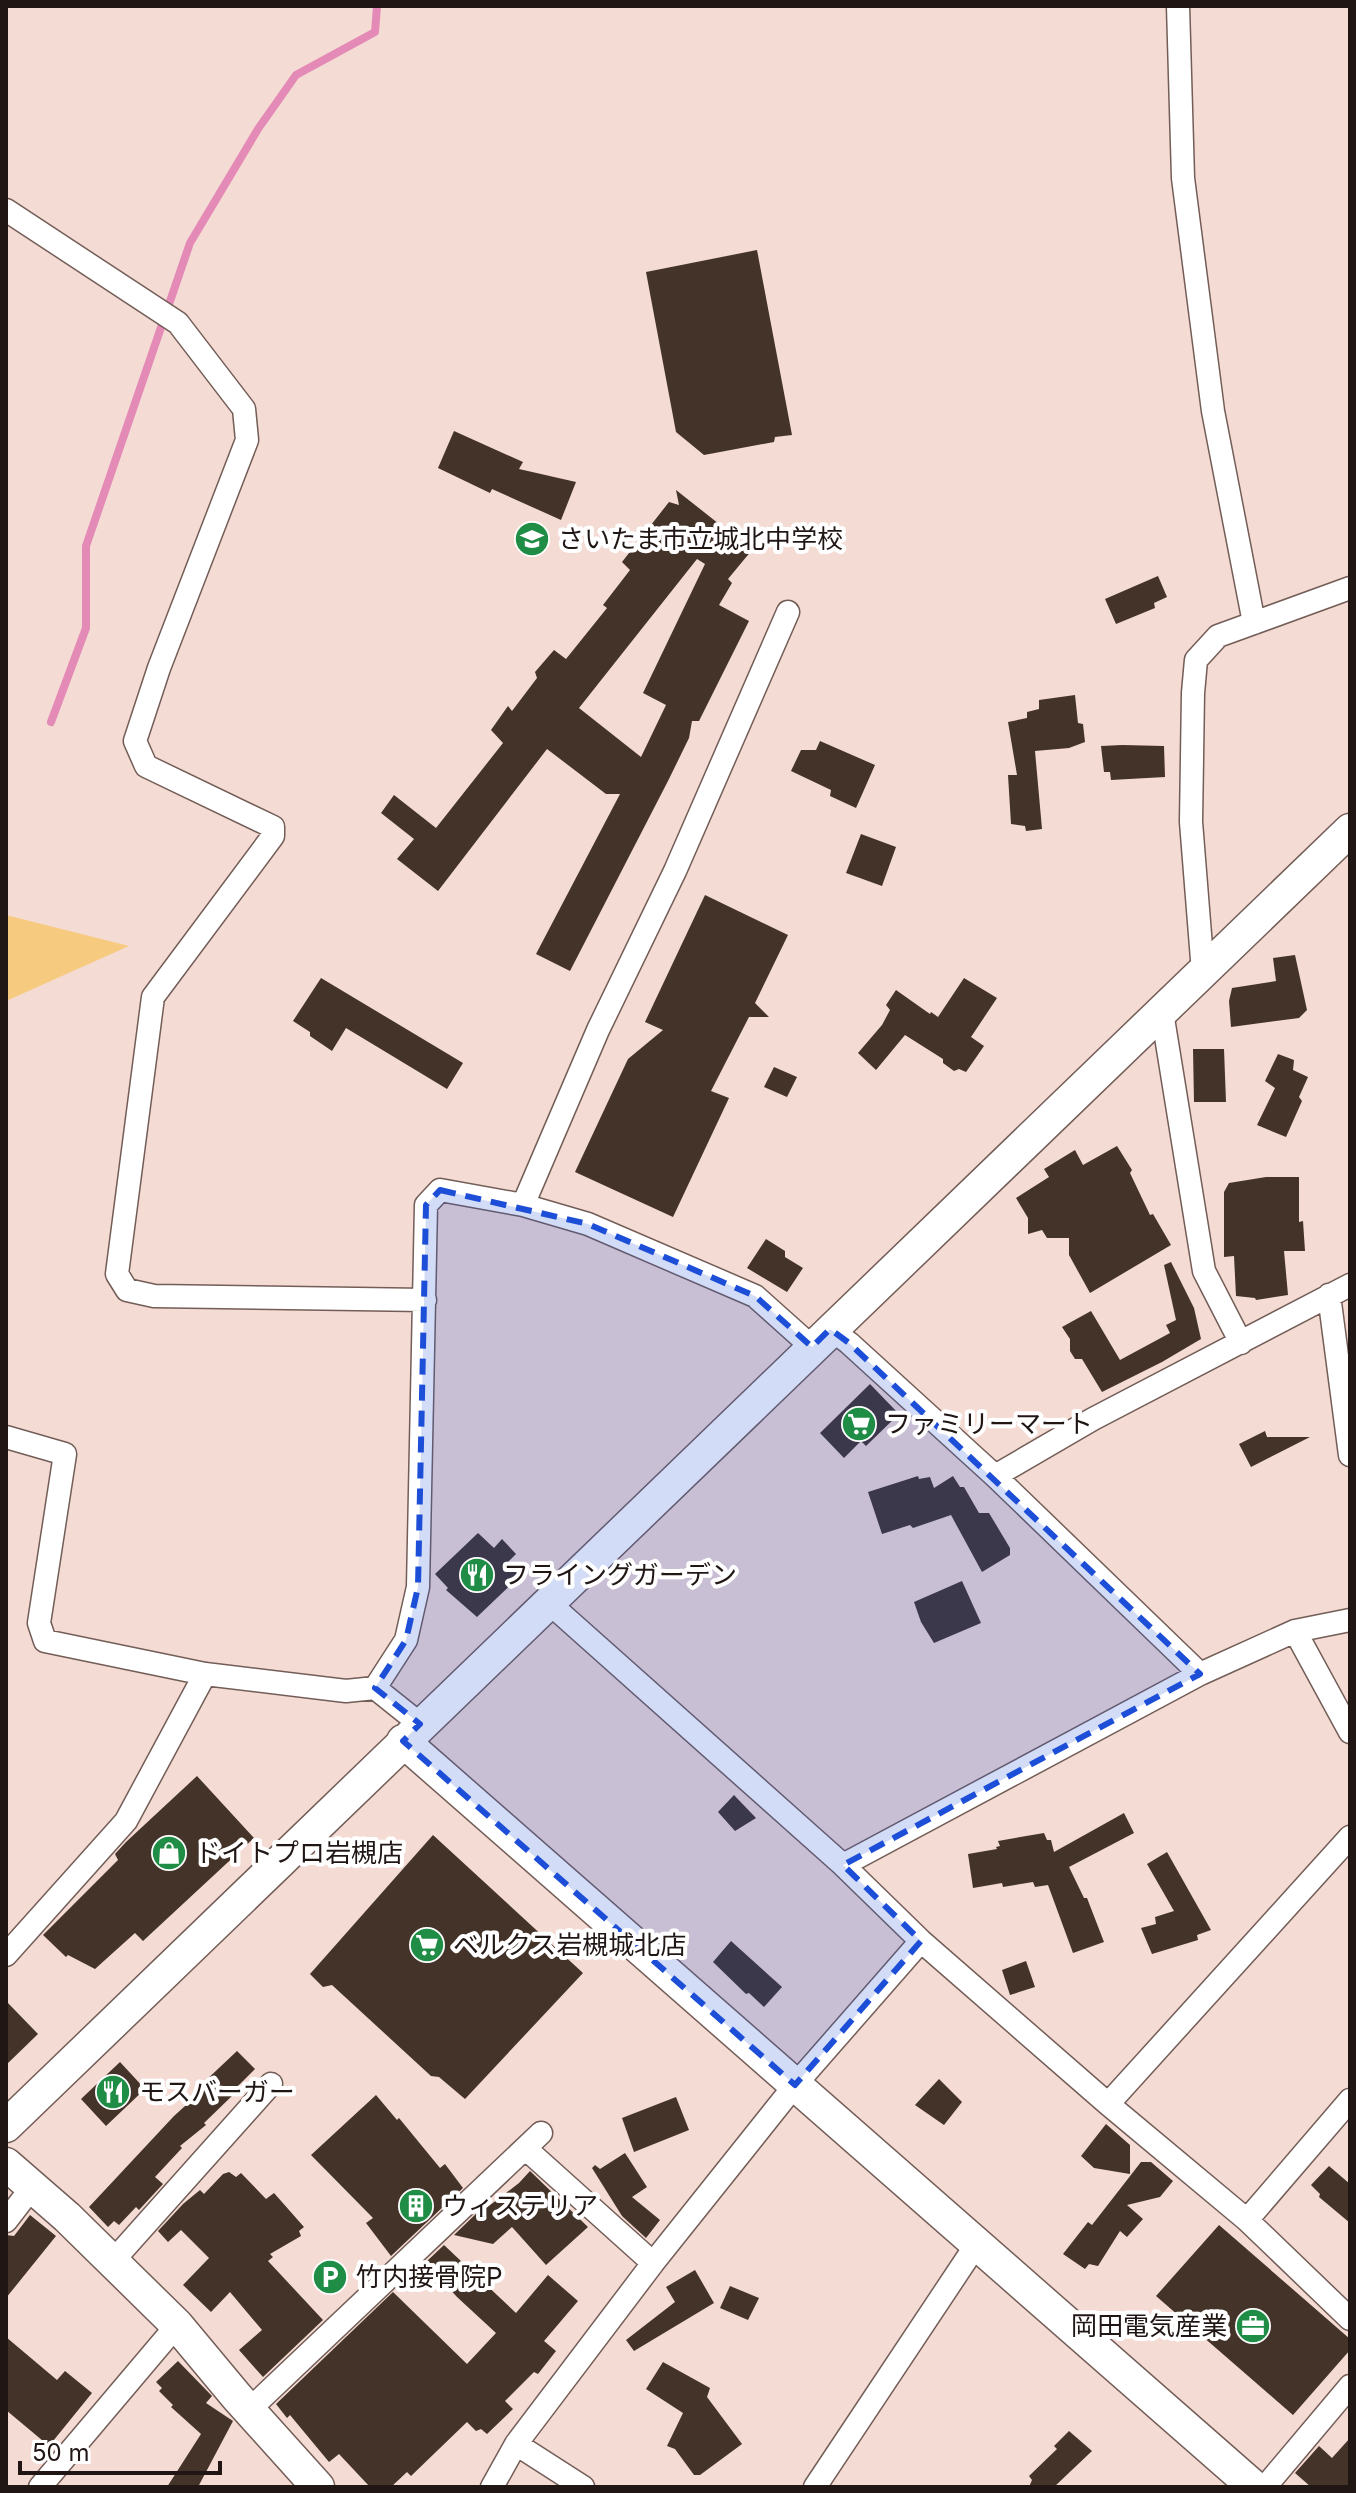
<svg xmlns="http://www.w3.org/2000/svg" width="1356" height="2493" font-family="Inter,'Noto Sans JP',sans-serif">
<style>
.green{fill:#f6cb7f}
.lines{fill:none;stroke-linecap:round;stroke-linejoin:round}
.stream{stroke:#e48ab7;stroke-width:8}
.building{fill:#433328;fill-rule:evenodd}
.street-casing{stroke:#735d57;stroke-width:25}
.secondary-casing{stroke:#735d57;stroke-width:35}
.street{stroke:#fff;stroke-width:22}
.secondary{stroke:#fff;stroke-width:32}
.marked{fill:#1d4ed8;fill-opacity:0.2;stroke:#1d4ed8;stroke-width:6;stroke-dasharray:16 10;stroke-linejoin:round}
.labels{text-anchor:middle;stroke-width:8;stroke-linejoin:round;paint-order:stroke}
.poi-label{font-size:26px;fill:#201715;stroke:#fff;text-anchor:start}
</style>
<rect width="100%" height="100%" fill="#f4dbd4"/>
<!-- green -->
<path class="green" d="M6 915 129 946 6 1001Z"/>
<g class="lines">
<!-- stream -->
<path class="stream" d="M51 722 86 628V546L190 243 258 129 296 75 375 32 377 6"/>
</g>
<!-- building -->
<path class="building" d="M757 250 792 435 775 437 774 442 704 455 676 432 646 272Z
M454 431 523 462 519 469 576 482 561 520 492 489 490 493 438 468Z
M676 490 752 550 728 579 732 583 719 605 749 621 699 721H692L689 738 669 779 570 971 536 954 620 794H606L547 749 438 891 397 859 414 839 381 813 394 795 436 828 503 743 491 730 508 706 512 711 537 678 535 672 554 650 566 659 607 608 603 605 630 570 622 562 669 502 679 505ZM697 559 705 564 643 693 666 705 641 757 579 708Z
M1158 576 1167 597 1154 603 1155 608 1116 624 1105 599Z
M1075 695 1078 723 1083 724 1085 742 1069 748 1035 751 1042 829 1026 831 1025 826 1011 824 1008 775H1017L1008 722 1027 718V712L1039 709V700Z
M820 741 875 765 856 808 830 796 831 790 791 771 801 750H816Z
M1122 745 1164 746 1165 777 1111 780 1110 772H1104L1101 746Z
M861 834 896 847 882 886 846 873Z
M705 895 788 935 755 1003 769 1017H749L711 1091 729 1098 673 1217 575 1172 628 1059 663 1030 645 1022Z
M1295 955 1307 1010 1299 1018 1231 1027 1229 1001 1232 988 1276 981 1273 958Z
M321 978 463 1063 447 1089 346 1028 332 1051 310 1036V1032L293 1021Z
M964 978 997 998 971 1037 984 1046 966 1072 959 1069 954 1071 943 1063V1059L905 1035 876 1070 858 1053 882 1025 890 1010 886 1005 896 990 930 1014 931 1012 938 1017Z
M1193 1049H1224L1226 1102H1194Z
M1278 1054 1294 1060 1293 1070 1308 1077 1299 1097 1302 1101 1286 1137 1257 1125 1275 1088 1265 1081Z
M774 1067 797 1077 787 1097 764 1087Z
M1117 1146 1132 1170 1130 1173 1150 1215 1153 1214 1171 1245 1090 1293 1069 1255V1238H1047L1042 1230 1028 1234V1218L1016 1198 1049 1177 1044 1169 1075 1150 1083 1165Z
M1266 1177H1299V1222L1303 1221 1305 1251H1284L1288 1295 1256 1300 1255 1298 1236 1296 1234 1256 1224 1257V1192L1229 1183Z
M766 1239 785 1251V1257L803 1268 787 1292 747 1268Z
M1171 1262 1194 1308 1201 1339 1162 1362 1102 1392 1082 1359H1075L1070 1351V1339L1062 1327 1091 1311 1120 1360 1170 1333 1166 1325 1176 1320 1164 1265Z
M870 1384 899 1414 866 1446 861 1441 844 1458 820 1433Z
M1265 1431 1267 1437H1310L1251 1467 1239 1444Z
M918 1476 919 1479 930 1477 934 1488 953 1476 960 1487H964L979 1513H989L1010 1548V1555L982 1572 951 1515 913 1528 910 1525 882 1534 868 1492Z
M478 1533 494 1548 502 1539 516 1554 507 1563 520 1576 477 1617 446 1590 448 1588 435 1574Z
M962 1581 981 1623 934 1643 921 1622 914 1602Z
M197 1776 254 1838 143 1941 135 1933 95 1969 68 1955 66 1957 43 1935 118 1860 115 1854 126 1842Z
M734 1795 756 1818 735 1831 718 1812Z
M1124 1813 1134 1833 1069 1867 1084 1898H1087L1104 1942 1073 1953 1048 1885 1035 1887 1033 1882 1003 1887 1002 1883 973 1888 968 1854 997 1849 996 1847 1000 1846 998 1841 1044 1833 1047 1840H1051L1054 1852Z
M433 1835 583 1973 465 2099 439 2077 431 2076 332 1985 323 1987 310 1974Z
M1167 1852 1211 1930 1197 1935 1198 1940 1152 1954 1141 1928 1156 1924 1155 1917 1174 1911 1147 1864Z
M731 1941 782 1987 764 2007 749 1993 746 1994 713 1962Z
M1026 1961 1035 1987 1010 1995 1002 1970Z
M6 2001 38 2034 6 2065Z
M237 2051 255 2069 232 2092 233 2095 204 2123 206 2125 180 2146 182 2148 155 2177 163 2184 139 2210 136 2207 119 2225 114 2221 108 2227 89 2207 174 2116 205 2088 202 2084Z
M120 2062 145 2089 106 2126 81 2099Z
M939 2079 962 2102 944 2125 915 2105Z
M376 2095 397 2120 399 2118 440 2168 445 2164 463 2188 391 2256 366 2223 373 2218 311 2155Z
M676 2097 689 2130 634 2152 622 2118Z
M1106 2124 1130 2145V2174L1094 2168 1081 2156Z
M625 2153 647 2187 632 2197 660 2220 646 2238 622 2216 592 2168 595 2165 600 2169Z
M1141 2162H1151L1173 2181 1160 2197 1127 2205 1143 2219 1127 2237 1120 2231 1098 2266 1089 2264 1085 2269 1063 2254 1088 2222 1092 2225Z
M1329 2166 1350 2184V2223L1319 2197 1320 2194 1311 2185Z
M530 2171 588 2227 546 2265 512 2227 493 2244 454 2235 480 2210 481 2212 519 2183Z
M229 2172 236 2177 241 2173 266 2199 274 2193 304 2227 299 2231 301 2236 270 2254 273 2257 268 2261 323 2320 263 2377 239 2350 262 2330 230 2292 211 2312 183 2285 209 2258 181 2230 168 2242 158 2231 183 2204 200 2190 204 2194 223 2174Z
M30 2215 56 2236 6 2298V2235L14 2236Z
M1219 2225 1350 2339V2350L1293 2415 1156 2296Z
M444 2245 516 2313 548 2275 578 2301 544 2341 556 2351 538 2374 534 2372 505 2401 513 2409 487 2434 481 2429 476 2431 467 2422 411 2476 407 2472 391 2487H370L339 2454 329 2462 290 2415 287 2418 276 2404 393 2292 467 2364 496 2333 457 2297 430 2267 413 2285 408 2279Z
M695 2270 714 2303 634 2351 626 2340 675 2302 666 2287Z
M730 2286 759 2298 748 2320 720 2308Z
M6 2337 57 2380 65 2371 92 2393 49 2446 6 2410Z
M178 2361 212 2396 206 2403 233 2421 198 2487H167L201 2434 171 2407 173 2405 159 2391 162 2388 156 2382Z
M663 2362 710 2388 707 2397 742 2444 700 2475H694L675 2449 667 2446 683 2413 646 2389Z
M1069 2431 1092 2451 1054 2487H1029L1032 2480 1029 2476 1057 2449 1054 2446Z
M1350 2438V2487H1311L1295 2473 1319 2446 1332 2458Z"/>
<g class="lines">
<!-- street casing -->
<g class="street-casing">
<path id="street" d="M1178 6 1183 178 1213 411 1254 623
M6 210 178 323 244 409 247 440 159 668 135 741 146 766 273 827V836L153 997 117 1274 127 1290 154 1296 425 1300
M1203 972 1191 822 1193 693 1196 660 1218 636 1350 588
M1162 1012 1204 1271 1241 1343
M523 1205 598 1030 675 871 788 612
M1329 1295 1350 1455
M830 1329 849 1343 995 1476 1200 1674
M6 1437 65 1454 39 1623 45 1641 205 1674 346 1691 375 1688 406 1640 418 1587 426 1205 440 1190 523 1205 588 1224 755 1296 812 1347
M995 1476 1093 1419 1350 1285
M548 1602 843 1865 921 1941 1108 2104 1247 2220 1350 2319
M1295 1631 1350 1732
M375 1688 420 1724
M843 1865 1200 1674 1295 1631 1350 1620
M6 1955 126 1821 205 1674
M1108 2104 1350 1837
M525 2148 653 2263
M1247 2220 1350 2100
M6 2221 33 2186
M112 2262 271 2084
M249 2410 541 2133
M516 2444 583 2487
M40 2487 177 2325
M492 2487 516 2444 653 2263 795 2085 921 1941
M815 2487 976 2245
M1265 2487 1350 2386"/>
</g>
<!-- secondary casing -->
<g class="secondary-casing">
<path id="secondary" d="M403 1741 1254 2487
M6 2126 1350 830
M6 2164 67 2217 177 2325 237 2397 318 2487"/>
</g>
<!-- street -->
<use href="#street" class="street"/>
<!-- secondary -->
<use href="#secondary" class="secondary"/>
</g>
<!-- marked area -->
<path class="marked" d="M440 1190 588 1224 755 1296 812 1347 830 1329 849 1343 1200 1674 843 1865 921 1941 795 2085 403 1741 420 1724 375 1688 406 1640 418 1587 426 1205Z"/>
<!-- icons -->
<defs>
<g id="school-disc" transform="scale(1.8)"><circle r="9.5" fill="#1f8d46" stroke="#fff"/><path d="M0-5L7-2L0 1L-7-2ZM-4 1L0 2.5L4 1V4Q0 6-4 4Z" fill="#fff"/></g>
<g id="supermarket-disc" transform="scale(1.8)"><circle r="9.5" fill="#1f8d46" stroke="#fff"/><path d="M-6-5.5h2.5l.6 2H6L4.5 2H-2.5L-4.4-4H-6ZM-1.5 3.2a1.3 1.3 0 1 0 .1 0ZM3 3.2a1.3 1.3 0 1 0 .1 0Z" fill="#fff"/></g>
<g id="restaurant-disc" transform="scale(1.8)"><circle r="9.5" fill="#1f8d46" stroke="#fff"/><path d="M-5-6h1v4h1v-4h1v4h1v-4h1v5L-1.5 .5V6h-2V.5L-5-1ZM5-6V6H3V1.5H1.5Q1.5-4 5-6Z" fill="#fff"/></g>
<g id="shop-disc" transform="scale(1.8)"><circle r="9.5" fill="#1f8d46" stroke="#fff"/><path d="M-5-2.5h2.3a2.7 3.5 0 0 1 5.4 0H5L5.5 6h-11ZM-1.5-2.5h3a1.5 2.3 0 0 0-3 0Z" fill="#fff"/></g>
<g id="building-disc" transform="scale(1.8)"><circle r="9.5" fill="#1f8d46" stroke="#fff"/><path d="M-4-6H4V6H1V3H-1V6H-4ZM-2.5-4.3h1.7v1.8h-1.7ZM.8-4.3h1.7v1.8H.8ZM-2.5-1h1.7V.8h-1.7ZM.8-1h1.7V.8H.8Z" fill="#fff"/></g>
<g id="parking-disc" transform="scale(1.8)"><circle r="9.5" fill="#1f8d46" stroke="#fff"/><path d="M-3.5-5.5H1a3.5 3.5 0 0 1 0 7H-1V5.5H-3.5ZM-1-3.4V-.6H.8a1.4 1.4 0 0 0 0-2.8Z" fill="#fff"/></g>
<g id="office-disc" transform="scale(1.8)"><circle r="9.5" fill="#1f8d46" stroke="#fff"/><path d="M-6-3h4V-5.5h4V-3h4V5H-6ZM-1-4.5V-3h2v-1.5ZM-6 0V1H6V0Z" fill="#fff"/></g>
</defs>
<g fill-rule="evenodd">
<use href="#school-disc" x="532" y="539"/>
<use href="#supermarket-disc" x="859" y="1424"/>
<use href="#restaurant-disc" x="477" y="1575"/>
<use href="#shop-disc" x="169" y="1853"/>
<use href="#supermarket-disc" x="427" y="1945"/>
<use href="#restaurant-disc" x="113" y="2092"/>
<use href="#building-disc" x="416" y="2206"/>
<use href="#parking-disc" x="330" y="2277"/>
<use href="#office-disc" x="1253" y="2326"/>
</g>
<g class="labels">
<!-- poi labels -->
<g class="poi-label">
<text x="558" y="548">さいたま市立城北中学校</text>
<text x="885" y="1433">ファミリーマート</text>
<text x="503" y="1584">フライングガーデン</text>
<text x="195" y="1862">ドイトプロ岩槻店</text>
<text x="453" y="1954">ベルクス岩槻城北店</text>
<text x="139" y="2101">モスバーガー</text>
<text x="442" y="2215">ウィステリア</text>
<text x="356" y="2286">竹内接骨院P</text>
<text x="1227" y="2335" text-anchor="end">岡田電気産業</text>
</g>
</g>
<!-- border -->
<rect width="1356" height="2493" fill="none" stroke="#201715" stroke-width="16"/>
<!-- scale -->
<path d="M20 2461v12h200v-12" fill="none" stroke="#201715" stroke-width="4"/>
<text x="32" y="2461" font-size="24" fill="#201715" stroke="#ffffff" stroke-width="6" paint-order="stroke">50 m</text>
</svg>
